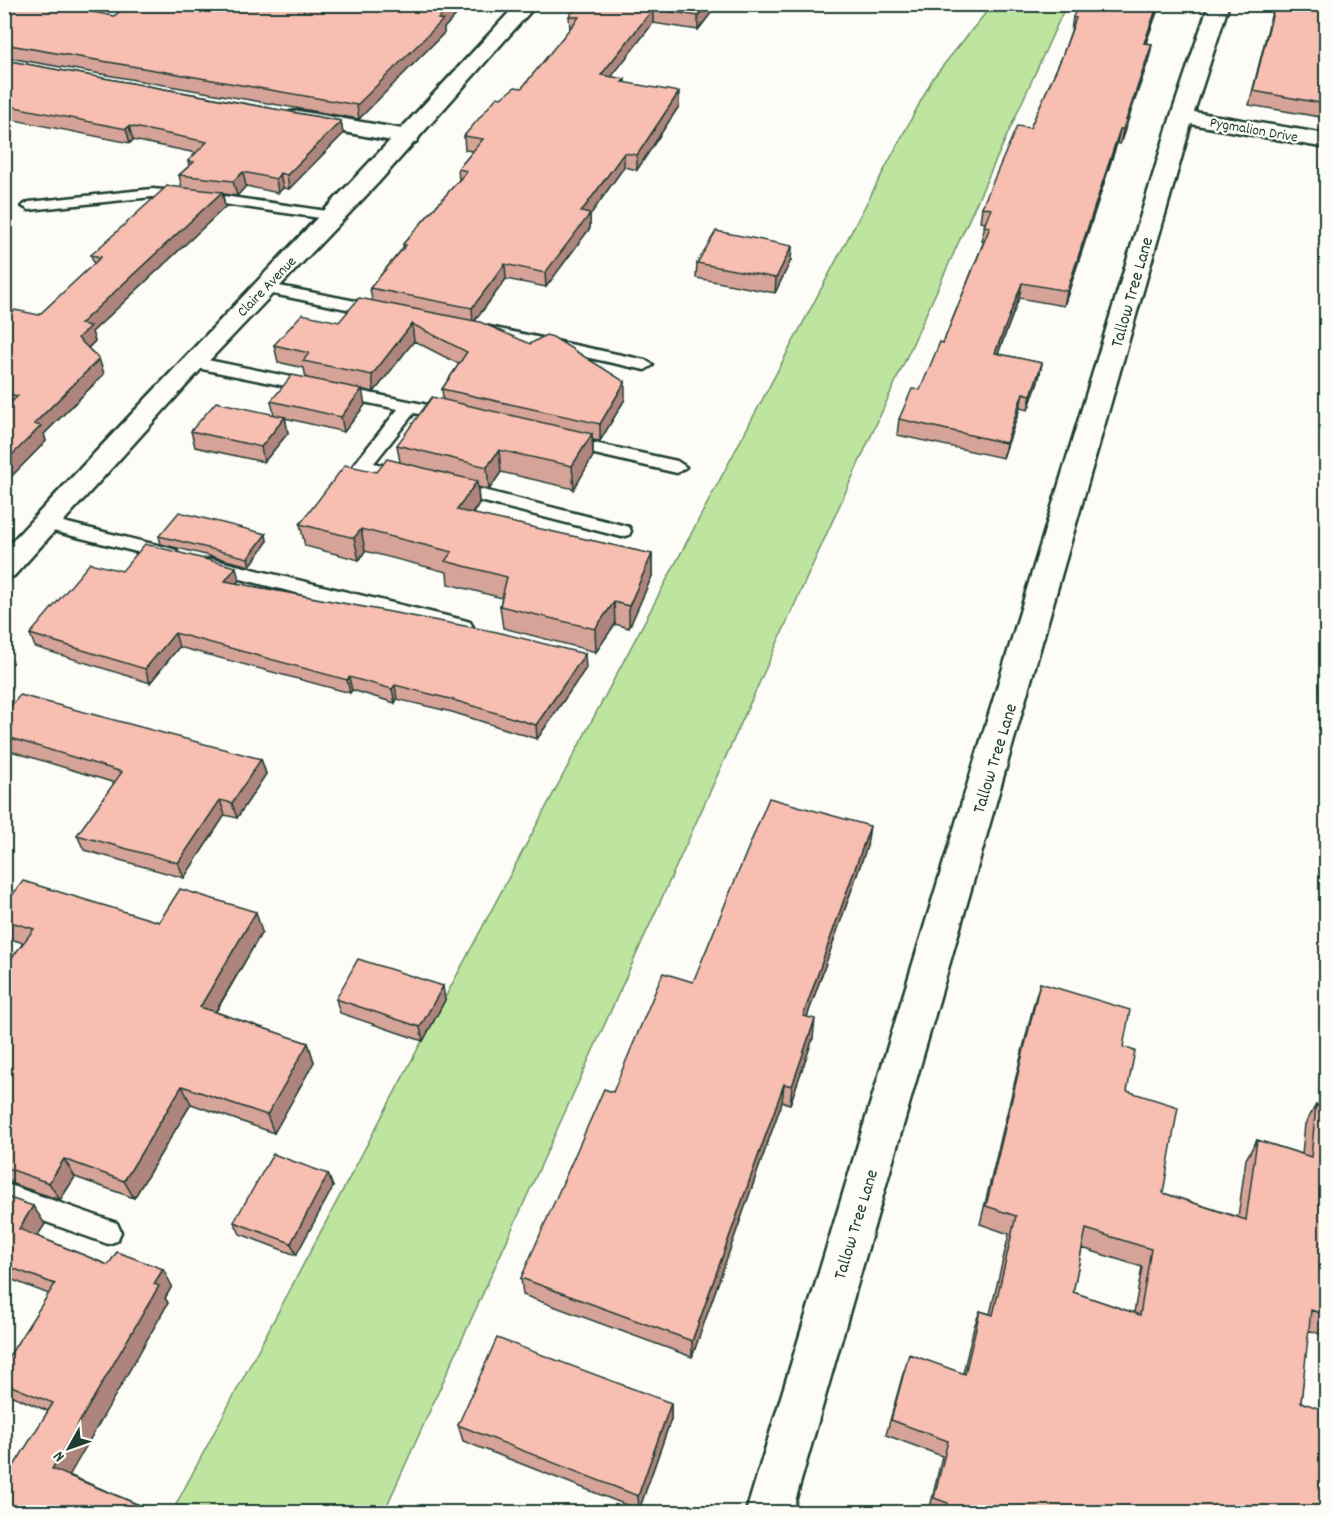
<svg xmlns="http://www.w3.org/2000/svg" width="1331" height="1517" font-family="Dekko,sans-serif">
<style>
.green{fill:#bee59f;stroke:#6e916a;stroke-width:1.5}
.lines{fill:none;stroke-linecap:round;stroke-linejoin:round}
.service-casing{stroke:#1f3d34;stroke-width:5}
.minor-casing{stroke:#1f3d34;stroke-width:5}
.tertiary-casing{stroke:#1f3d34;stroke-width:5}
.service{fill:#fdfcf7;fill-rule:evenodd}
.minor{fill:#fdfcf7;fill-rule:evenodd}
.tertiary{fill:#fdfcf7;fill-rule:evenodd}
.wall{fill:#d5a398;stroke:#1f3d34;stroke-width:1.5;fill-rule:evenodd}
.shaded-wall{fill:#ae857c;stroke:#1f3d34;stroke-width:1.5}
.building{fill:#f8beb1;stroke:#1f3d34;stroke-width:1.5;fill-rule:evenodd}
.labels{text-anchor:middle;stroke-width:4.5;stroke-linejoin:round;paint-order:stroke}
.far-street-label{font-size:15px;fill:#1f3d34;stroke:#fdfcf7}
.street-label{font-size:18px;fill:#1f3d34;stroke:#fdfcf7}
</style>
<rect width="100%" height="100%" fill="#fdfcf7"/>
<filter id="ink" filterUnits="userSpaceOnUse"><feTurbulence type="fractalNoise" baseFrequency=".0167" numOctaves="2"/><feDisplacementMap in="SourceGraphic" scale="12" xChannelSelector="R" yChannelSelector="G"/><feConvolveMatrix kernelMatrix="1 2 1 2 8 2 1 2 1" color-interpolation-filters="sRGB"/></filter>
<g filter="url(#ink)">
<!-- green -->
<path class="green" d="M992 5H1066L384 1512H172L933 78Z"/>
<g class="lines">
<!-- service casing -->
<g class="service-casing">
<path id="service" d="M152 189 203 193 334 212 341 216 334 220 203 201 152 197 29 210 22 206 29 202Z
M264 283 381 306 389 311 381 316 258 291 256 288Z
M485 326 645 360 653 365 645 370 479 334 477 331Z
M193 357 457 411 460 415 451 420 414 413 374 463 412 473 415 477 406 483 356 470 353 466 398 409 187 366 185 362 187 358Z
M566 437 677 461 686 467 677 473 560 446 557 442 560 438Z
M451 482 622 525 629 527 631 531 629 535 622 537 445 492 442 488Z
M47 518 169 548 176 550 178 554 176 558 169 560 41 528 38 524 41 520Z
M211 559 463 620 470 622 473 627 470 632 463 634 204 570 202 565 204 560Z
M4 1183 117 1223 121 1232 117 1241 108 1244 4 1207Z"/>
</g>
<!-- minor casing -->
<g class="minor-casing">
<path id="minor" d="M1209 4H1229L1194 112 1326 134V148L1191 124 792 1512H746L1171 116Z
M298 111 408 130 416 132 419 137 416 142 408 144 290 122 287 117 290 112Z"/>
</g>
<!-- tertiary casing -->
<g class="tertiary-casing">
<path id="tertiary" d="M517 4H537L378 183 202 368 14 576 4 579V550C174 367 348 188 517 4Z"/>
</g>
<!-- service -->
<use href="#service" class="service"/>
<!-- minor -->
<use href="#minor" class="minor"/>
<!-- tertiary -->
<use href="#tertiary" class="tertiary"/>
</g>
<!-- wall -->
<path class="wall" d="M4 4 114 16 129 4H466L444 28V33L359 119 4 57Z
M718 4 698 30 653 23 611 77 625 79V83L679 106 637 170 624 167 590 215V228L546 287 506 279 475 321 625 399 600 441 593 440V456L574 489 501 472 489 490 478 487 479 503 473 514 652 554V576L629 628 615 624 596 652 503 628 500 606 502 598 448 584 447 572 365 551 359 560 305 546 300 524 377 472 400 462 397 445 443 399 442 389 459 364 414 341 374 392 306 378 304 368 278 362 274 345 339 322 372 300 370 288 403 248V244L459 180 458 169 473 151 465 150 464 136 501 98 522 88 570 29 569 16Z
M1160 4 1146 43 1152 44 1149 58 1120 144 1117 143 1064 306 1019 298 998 354 1042 363 1039 378 1028 410 1020 408 1003 458 897 435 899 419 920 390 943 343 984 241H982L985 223 980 222 982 207 1030 128 1062 57 1071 31 1073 17Z
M1274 4H1326V118L1249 105Z
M4 60 341 121 343 134 289 189 283 188 278 193 246 186 237 196 223 194 225 207 92 332 95 341 88 348 99 359 104 374 44 434 46 441 4 484V409L7 407 4 406V319L39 315 94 264 91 255 182 188 179 175 189 166 188 161 196 153 133 140 130 143 4 118Z
M792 246 791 260 775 293 696 278 697 263Z
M271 401 365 405 344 432 285 418 288 433 264 462 195 447 191 431 274 415Z
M266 534 267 542 250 566 161 544 159 536Z
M122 571 239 580 237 583 586 668 537 739 452 712 397 699 395 703 352 690 350 693 179 647 150 683 35 647 30 634Z
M4 714 261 759 266 774 237 818 225 815 184 878 84 850 77 835 115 783 4 749Z
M867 846 807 1017 813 1038 790 1104 782 1102 692 1357 523 1295 521 1278 693 982Z
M4 906 262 932 216 1012 308 1043 314 1062 274 1133 191 1104 134 1198 75 1177 60 1200 4 1181V968L24 943 7 938 4 934Z
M1040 983 1123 1047 1127 1091 1163 1193 1238 1217 1246 1159 1257 1140 1302 1154 1305 1124 1316 1105 1319 1106 1320 1088 1326 1078V1336L1308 1330 1301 1402 1326 1512H929L942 1456 886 1435 904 1370 963 1373 974 1327 980 1311 990 1314 1009 1234 980 1224 1034 1003ZM1082 1248 1142 1267 1134 1313 1073 1292Z
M336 999 445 1000 423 1041 340 1013Z
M328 1174 333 1187 296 1255 240 1234 234 1222Z
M4 1196 45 1224 37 1236 108 1265 172 1286 165 1298 168 1303 69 1475 151 1510 153 1512H4L48 1411 8 1394 4 1390V1364L49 1294 5 1277 4 1278Z
M671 1403V1419L639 1510 463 1441 458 1425Z"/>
<!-- shaded-wall -->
<path class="shaded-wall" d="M452 4H466L444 28V33L359 119 357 105Z
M708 4H718L698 30V16Z
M1158 4H1160L1140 57 1144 43Z
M653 9V23L602 89 601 75Z
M1152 44 1149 58 1120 144 1123 129Z
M679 92V106L637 170V155Z
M341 121 343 134 289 189 287 175Z
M129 126 133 140 130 143 126 129Z
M1120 129 1117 143 1064 306 1067 291Z
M624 153V167L590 215V228L546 287 545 273 581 212Z
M243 172 246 186 237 196 233 181Z
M280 173 283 188 278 193 276 179Z
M222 192 225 207 92 332 95 341 83 353 78 338 80 324Z
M792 246 791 260 775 293 776 278Z
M505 264 506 279 473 323 472 308Z
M1022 283 1019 298 992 369 995 353Z
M412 324 414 341 374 392 372 375Z
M99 359 104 374 44 434 46 441 4 484V463L34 424Z
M1042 363 1039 378 1028 410 1031 395Z
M625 382V399L600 441V424Z
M362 389 365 405 344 432 341 417Z
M1023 393 1020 408 1003 458 1006 443Z
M285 417 288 433 264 462 261 447Z
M592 434 593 456 574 489 572 466Z
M499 450 501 472 489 490 487 467Z
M477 481 479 503 460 532 457 510Z
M361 529 365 551 359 560 354 538Z
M266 534 267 542 250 566 248 558Z
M652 554V576L629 628V606Z
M236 567 239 580 229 594 225 581Z
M614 602 615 624 596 652 595 629Z
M175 633 179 647 150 683 145 669Z
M585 654 586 668 537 739 536 725Z
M349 677 352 690 350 693 347 680Z
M395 685 397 699 395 703 392 689Z
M261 759 266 774 237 818 232 803Z
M220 800 225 815 184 878 178 863Z
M870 826 867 846 801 1034 803 1016Z
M256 912 262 932 207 1026 200 1007Z
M443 986 445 1000 423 1041 420 1027Z
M815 1019 813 1038 790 1104 792 1086Z
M308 1043 314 1062 274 1133 267 1115Z
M784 1084 782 1102 692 1357V1341Z
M182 1086 191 1104 134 1198 124 1181Z
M64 1159 75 1177 60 1200 49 1183Z
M328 1174 333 1187 296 1255 291 1243Z
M33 1206 45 1224 31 1246 19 1229Z
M163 1269 172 1286 165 1298 168 1303 65 1483 52 1469Z
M671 1403V1419L639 1510 638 1496Z"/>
<!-- building -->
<path class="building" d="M4 4H50L114 16 129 4H452L438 19 443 20 357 105 4 44Z
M579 4H708L698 16 653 9 601 75 625 79 622 82 679 92 637 155 624 153 581 212 590 214 545 273 505 264 472 308 370 288 406 245 403 244 467 171 458 169 483 139 464 136 497 97 501 98 515 87 522 88 579 17 569 16Z
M1079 4H1158L1144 43 1152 44 1123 129H1120L1067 291 1022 283 995 353 1042 363 1031 395 1023 393 1006 443 899 419 912 389 920 390 940 342 943 343 990 227 984 226 991 209 982 207 1017 126 1030 128 1062 57 1076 18 1073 17Z
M1275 4H1326V104L1253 91Z
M4 60 341 121 287 175 280 173 276 179 243 172 233 181 179 175 194 162 188 161 207 142 129 126 126 129 4 105Z
M167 186 222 192 80 324 90 326 78 338 99 359 34 424 41 426 4 463V409L18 396 4 393V319L15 310 39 315 101 257 91 255Z
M716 231 792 246 776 278 697 263Z
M359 298 480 322 530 344 546 335 553 337 625 382 600 424 442 389 467 352 412 324 372 375 303 361 309 353 274 345 302 314 339 322Z
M292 375 362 389 341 417 271 401Z
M432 397 592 434 572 466 499 450 487 467 397 445Z
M216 402 285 417 261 447 191 431Z
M387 459 477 481 457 510 652 554 629 606 614 602 595 629 500 606 507 577 445 561 452 552 361 529 354 538 300 524 345 465 377 472Z
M179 512 266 534 248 558 159 536Z
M145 544 236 567 225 581 497 632 585 654 536 725 450 699 395 685 392 689 349 677 347 680 175 633 145 669 30 634 90 563 122 571Z
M20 695 261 759 232 803 220 800 178 863 77 835 122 772 4 736V714Z
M769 798 870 826 803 1016 815 1019 792 1086 784 1084 692 1341 521 1278 604 1089 613 1092 663 973 693 982Z
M23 881 159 922 180 889 256 912 200 1007 308 1043 267 1115 182 1086 124 1181 64 1159 49 1183 4 1167V968L34 929 4 920V906Z
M358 959 443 986 420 1027 336 999Z
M1040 983 1130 1010 1123 1047 1135 1051 1127 1091 1178 1107 1163 1193 1246 1220 1257 1140 1311 1157 1316 1105 1326 1108V1315L1311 1310 1301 1402 1326 1411V1512H946L948 1503 934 1498 948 1441 891 1420 909 1354 965 1374 980 1311 993 1315 1016 1216 986 1206ZM1086 1229 1151 1249 1140 1315 1073 1292Z
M273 1154 328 1174 291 1243 234 1222Z
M4 1196 33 1206 19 1229 108 1265 117 1252 163 1269 154 1284 159 1286 52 1469 151 1510 150 1512H4V1482L53 1403 4 1383V1364L55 1284 4 1265Z
M497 1338 671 1403 638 1496 458 1425Z"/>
</g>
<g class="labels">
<!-- far-street labels -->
<g class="far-street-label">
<text transform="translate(1254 129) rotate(10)" y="5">Pygmalion Drive</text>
<text transform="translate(266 286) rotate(-46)" y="5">Claire Avenue</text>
</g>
<!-- street labels -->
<g class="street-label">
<text transform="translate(1131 292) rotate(-74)" y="6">Tallow Tree Lane</text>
<text transform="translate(994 758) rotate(-73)" y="6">Tallow Tree Lane</text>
<text transform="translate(855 1224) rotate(-73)" y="6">Tallow Tree Lane</text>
</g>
</g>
<!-- margin -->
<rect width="1331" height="1517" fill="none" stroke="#fdfcf7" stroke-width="24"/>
<rect x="12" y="12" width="1307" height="1493" fill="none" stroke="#1f3d34" stroke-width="2" filter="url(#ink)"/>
<!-- north arrow -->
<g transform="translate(69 1448) rotate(230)" stroke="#fdfcf7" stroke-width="4.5" paint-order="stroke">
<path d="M0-4.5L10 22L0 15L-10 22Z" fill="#1f3d34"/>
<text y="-9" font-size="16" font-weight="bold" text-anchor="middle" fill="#1f3d34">N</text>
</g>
</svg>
